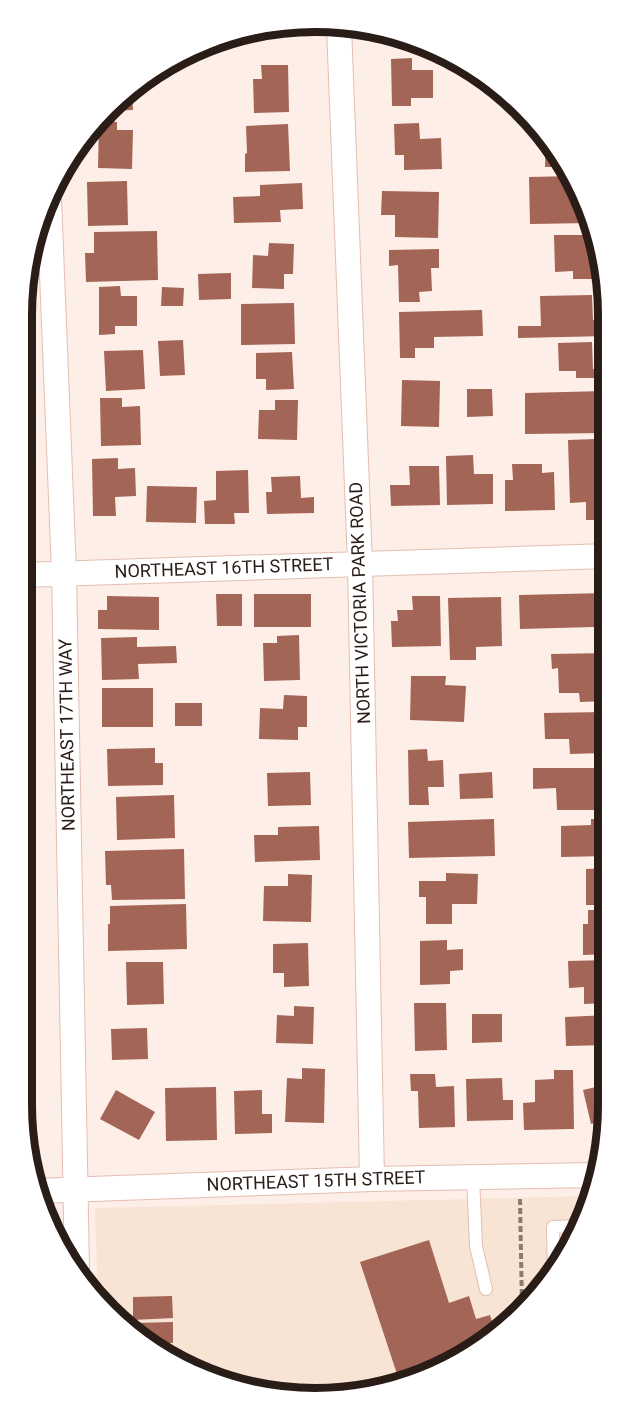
<svg xmlns="http://www.w3.org/2000/svg" width="630" height="1420" font-family="Roboto,sans-serif">
<style>
.education{fill:#f8e4d4}
.building{fill:#a36555}
.lines{fill:none;stroke-linecap:round;stroke-linejoin:round}
.service-casing{stroke:#e4beb0;stroke-width:14}
.minor-casing{stroke:#e4beb0;stroke-width:26}
.path{stroke:#8a7b76;stroke-width:4;stroke-dasharray:6 3;stroke-linecap:butt}
.service{stroke:#fff;stroke-width:12}
.minor{stroke:#fff;stroke-width:24}
.labels{text-anchor:middle;stroke-width:4.5;stroke-linejoin:round;paint-order:stroke}
.street-label{font-size:18px;fill:#2a1c17;stroke:#fff}
.rim{fill:none;stroke:#2a1c17;stroke-width:8}
</style>
<rect width="100%" height="100%" fill="#feeee8"/>
<!-- education -->
<path class="education" d="M594 1196 548 1284 462 1359 372 1393H258L168 1360 98 1302 95 1208Z"/>
<!-- building -->
<path class="building" d="M287 24V30H268V29Z
M412 58V70H433V98H411V106H392L391 59Z
M261 65H288L289 112 254 113 253 79H262Z
M132 92 133 110 108 111V117H100Z
M99 121 117 122V130H133L132 169 98 168Z
M419 123 420 139 441 138 442 169 404 170V155H395L394 124Z
M288 124 290 171 245 172V154L247 153 246 126Z
M546 135 567 167H545Z
M573 176 579 185 590 223 530 224 529 177Z
M127 181 128 225 88 226 87 182Z
M302 183 303 209 280 210 281 222 234 223 233 197 260 196V185Z
M382 191 439 192 438 238 395 237V215H381Z
M157 231 158 280 86 282 85 253H94V232Z
M554 235H591L592 279H573V271L555 272Z
M269 243 294 244 293 274H284V289L252 288 253 255 268 256Z
M439 249V268H431L432 291 419 292 420 302H399L398 265 389 266V250Z
M231 273V299L199 300 198 274Z
M120 286 121 296H137V326H115V334L99 335V287Z
M162 287 184 288 183 306H161Z
M592 295 593 320H607V336L518 338V326H541L540 296Z
M294 303 295 344 241 345V304Z
M482 310 483 336 434 337V348H415V358H400L399 312Z
M183 340 185 375 160 376 158 341Z
M592 342 593 369H598V378H576V371H559L558 343Z
M143 350 145 389 106 391 104 351Z
M292 352 294 389 266 390V379H256V353Z
M402 380 440 381 439 427 401 426Z
M467 389H492L493 416 467 417Z
M605 391 606 433 525 434V393Z
M100 398H122V407L140 406 141 445 101 446Z
M275 400H298L297 440 258 439 259 410H275Z
M596 439V458H607V520H586V502L570 503 568 440Z
M473 455 474 474H493V504L447 505 446 456Z
M118 458V469L135 468 136 496 115 497 116 516H93L92 459Z
M512 464H542V473L554 472 555 510 505 511V480H513Z
M409 466H439L440 505 391 506 390 485H410Z
M248 470 249 513H234L235 524H205L204 501 216 500V471Z
M300 476 301 498 314 497V513L267 514 266 492H272L271 477Z
M147 486 197 487 196 523 146 522Z
M606 593V615L594 616V627L520 629 519 595Z
M216 594H242V626H217Z
M254 594H311V627H254Z
M107 596 159 597V630L98 629V610H107Z
M412 596H440L441 646 392 647 391 621H398L397 610H413Z
M501 597 502 646 476 647V660H450L448 598Z
M299 635 300 680 264 681 263 643H277V636Z
M137 637V647L176 646 177 663 138 664 139 679 102 680 101 638Z
M608 653V701L580 702 579 693H559L558 668 552 669 551 654Z
M411 676H446L445 685 466 686 464 722 410 720Z
M102 688H153V727H102Z
M284 695 307 696V727H298V740L259 739 260 708 283 709Z
M175 703H202V726H175Z
M603 712 604 753 570 754 569 739H545L544 713Z
M155 748V763H163V785L108 786 107 749Z
M427 749 428 761 443 760 444 787H428L429 805H409L408 750Z
M533 768H608V785H599V810H557L556 788 533 789Z
M310 772 311 805 268 806 267 773Z
M492 772 493 798 460 799 459 774Z
M174 795 175 838 117 840 116 797Z
M494 819 495 856 409 858 408 822Z
M591 819H608V856L561 857V826L591 825Z
M319 826 320 860 255 862 254 835H278V827Z
M184 849 185 899 112 900 111 885H106L105 851Z
M608 868V905H586V869Z
M446 873 478 874 477 904H452V924H426V897H419V881H446Z
M288 874 312 875 311 922 263 921 264 886H288Z
M186 904 187 949 108 951V924H110V906Z
M588 910H608L609 954 583 955V924H588Z
M447 940V950L463 949V970L450 971V984L420 985V941Z
M308 943 309 986 284 987V973H273V944Z
M609 960V1003L584 1004V987L569 988 568 961Z
M126 962H163L164 1004 127 1005Z
M414 1003H446L447 1050 415 1051Z
M294 1006 314 1007 313 1044 276 1043 277 1015 294 1016Z
M472 1014H502V1042L472 1043Z
M609 1015V1045L566 1046 565 1017Z
M147 1028 148 1059 112 1060 111 1029Z
M21 1032H26V1065H21Z
M302 1068 325 1069 324 1123 285 1122 287 1078 302 1079Z
M554 1070H573L574 1129 524 1130 523 1103 535 1102V1080L554 1079Z
M410 1074H435L436 1087 454 1086 455 1127 419 1128 418 1091H411Z
M24 1078 32 1094 21 1099V1080Z
M502 1078 503 1100H513V1120L467 1121 466 1079Z
M609 1084 607 1120 591 1124 583 1090Z
M216 1087 217 1140 166 1141 165 1088Z
M116 1090 155 1112 139 1140 100 1119Z
M262 1090V1114H272V1133L235 1134 234 1091Z
M21 1107 34 1131 26 1135Z
M429 1240 449 1303 469 1296 476 1319 490 1315 495 1331 462 1359 400 1383 360 1262Z
M172 1296 173 1318 133 1320V1297Z
M173 1322V1343H148L134 1332V1323Z
M173 1345 174 1362 151 1346Z"/>
<g class="lines">
<!-- service casing -->
<g class="service-casing">
<path id="service" d="M473 1177 476 1246 486 1289
M554 1273 553 1227 579 1226"/>
</g>
<!-- minor casing -->
<g class="minor-casing">
<path id="minor" d="M339 27 360 564 372 1179
M49 199 64 573 77 1270
M21 575 607 556
M35 1191 372 1179 597 1175"/>
</g>
<!-- path -->
<path class="path" d="M520 1199 522 1307"/>
<!-- service -->
<use href="#service" class="service"/>
<!-- minor -->
<use href="#minor" class="minor"/>
</g>
<g class="labels">
<!-- street labels -->
<g class="street-label">
<text transform="translate(224 568) rotate(-2)" y="6">NORTHEAST 16TH STREET</text>
<text transform="translate(360 603) rotate(-92)" y="6">NORTH VICTORIA PARK ROAD</text>
<text transform="translate(67 735) rotate(-91)" y="6">NORTHEAST 17TH WAY</text>
<text transform="translate(316 1181) rotate(-2)" y="6">NORTHEAST 15TH STREET</text>
</g>
</g>
<!-- crop -->
<path d="M0 0H630V1420H0ZM315 32H315A283 283 0 0 1 598 315V1105A283 283 0 0 1 315 1388H315A283 283 0 0 1 32 1105V315A283 283 0 0 1 315 32Z" fill="#fff" fill-rule="evenodd"/>
<path class="rim" d="M315 32H315A283 283 0 0 1 598 315V1105A283 283 0 0 1 315 1388H315A283 283 0 0 1 32 1105V315A283 283 0 0 1 315 32Z"/>
</svg>
